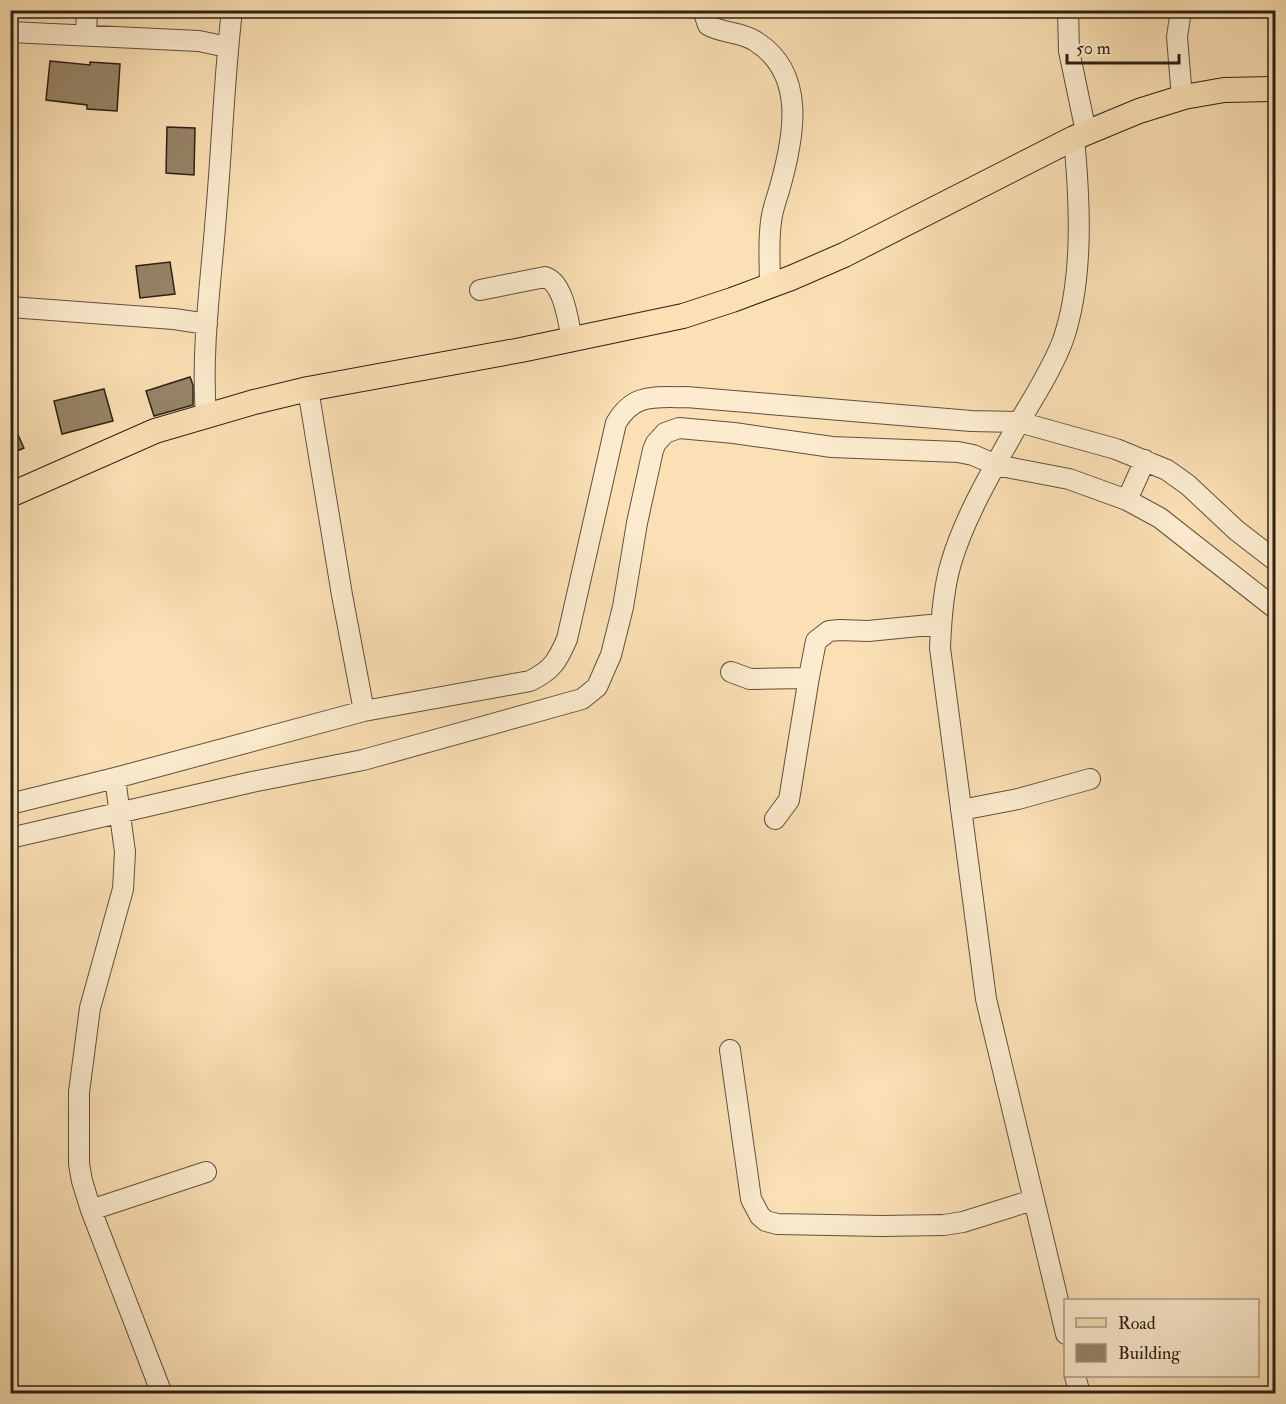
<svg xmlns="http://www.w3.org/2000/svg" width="1286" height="1404" font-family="'IM FELL Double Pica',serif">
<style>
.building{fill:#978468;stroke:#2b2116;stroke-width:1.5}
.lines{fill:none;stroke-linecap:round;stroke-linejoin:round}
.minor-casing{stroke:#5f513e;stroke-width:22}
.major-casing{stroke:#2b2116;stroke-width:26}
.minor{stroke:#fcebce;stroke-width:20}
.major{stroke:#fae0b4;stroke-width:24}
</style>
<rect width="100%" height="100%" fill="#fae0b4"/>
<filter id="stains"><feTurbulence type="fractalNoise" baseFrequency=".00333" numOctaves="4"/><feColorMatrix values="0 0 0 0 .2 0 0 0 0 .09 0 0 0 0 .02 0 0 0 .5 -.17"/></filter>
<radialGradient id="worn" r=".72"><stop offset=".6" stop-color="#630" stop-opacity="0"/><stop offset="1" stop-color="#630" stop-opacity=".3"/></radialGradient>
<!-- building -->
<path class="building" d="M50 61 90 65V62L120 64 117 111 87 109V105L46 100Z
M167 127 195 128 194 175 166 173Z
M170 262 175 294 140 298 136 266Z
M190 377 193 385V405L154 416 146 391Z
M104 389 113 421 62 434 54 401Z
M10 417 24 448 10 454Z"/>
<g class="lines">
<!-- minor casing -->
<g class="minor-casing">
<path id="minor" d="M703 10 708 25C723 34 740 31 755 41 807 73 794 137 780 187 777 198 772 210 771 222 768 243 770 265 770 286
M1068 10 1069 51 1086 132
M1181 10 1177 37 1182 98
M10 32 199 41 227 47
M86 35 87 10
M480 290 545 277C564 283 568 321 572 339
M10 307 174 319 207 324
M206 416C201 349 211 282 216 215 222 147 224 79 232 10
M1127 500 1145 460
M731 672 750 679 805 678 809 677 816 641 829 631 840 630 868 631 940 624
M364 711 530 681C552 670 557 662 567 639L616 423C634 392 655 398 686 397L971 421 1019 422 1116 449 1167 470 1188 485 1236 530 1276 561
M115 778 125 852 123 889 90 1008 79 1092V1164L82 1181 91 1210 162 1394
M10 804 115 778 364 711 342 595 308 389
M961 810 1018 799 1090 779
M775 819 789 800 809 677
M10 838 252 782 363 760 582 699 597 687 611 655 623 607 637 523 653 450 656 443 665 433 679 428 734 433 832 447 958 452 973 455 996 465 1069 479 1127 500 1160 518 1276 609
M730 1050 751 1199 760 1216 766 1221 777 1224 882 1226 944 1225 963 1222 1033 1200
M91 1210 206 1172
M1066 1334 986 999 940 648C941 620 943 590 951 563 965 516 992 471 1016 428 1032 399 1051 372 1063 340 1084 279 1080 202 1074 138
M1075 1376 1080 1394"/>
</g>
<!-- major casing -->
<g class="major-casing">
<path id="major" d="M10 495 155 431 254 402 308 389 521 350 683 316 732 300 791 278 844 255 1074 138 1139 111 1184 97 1224 90 1276 89"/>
</g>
<!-- minor -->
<use href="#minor" class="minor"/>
<!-- major -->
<use href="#major" class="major"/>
</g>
<!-- margin -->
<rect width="1286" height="1404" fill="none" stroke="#fae0b4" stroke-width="36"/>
<rect x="12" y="12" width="1262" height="1380" fill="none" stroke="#2b2116" stroke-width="3"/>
<rect x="18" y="18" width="1250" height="1368" fill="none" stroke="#2b2116" stroke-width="1.5"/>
<!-- legend -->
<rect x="1064" y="1299" width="195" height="78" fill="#fcebce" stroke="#a89a84" stroke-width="1.5"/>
<rect x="1076" y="1318" width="30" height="9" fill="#fae0b4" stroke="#a89a84" stroke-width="1.5"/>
<text x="1118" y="1329" font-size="18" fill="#2b2116">Road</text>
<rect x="1076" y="1344" width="30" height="18" fill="#978468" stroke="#a89a84" stroke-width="1.5"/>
<text x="1118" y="1359" font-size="18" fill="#2b2116">Building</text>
<!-- scale -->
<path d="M1067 54v9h112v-9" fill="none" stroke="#2b2116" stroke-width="3"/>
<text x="1076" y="54" font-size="18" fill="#2b2116" stroke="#fcebce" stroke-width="4.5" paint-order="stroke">50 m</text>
<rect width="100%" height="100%" filter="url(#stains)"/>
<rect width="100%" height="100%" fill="url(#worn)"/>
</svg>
